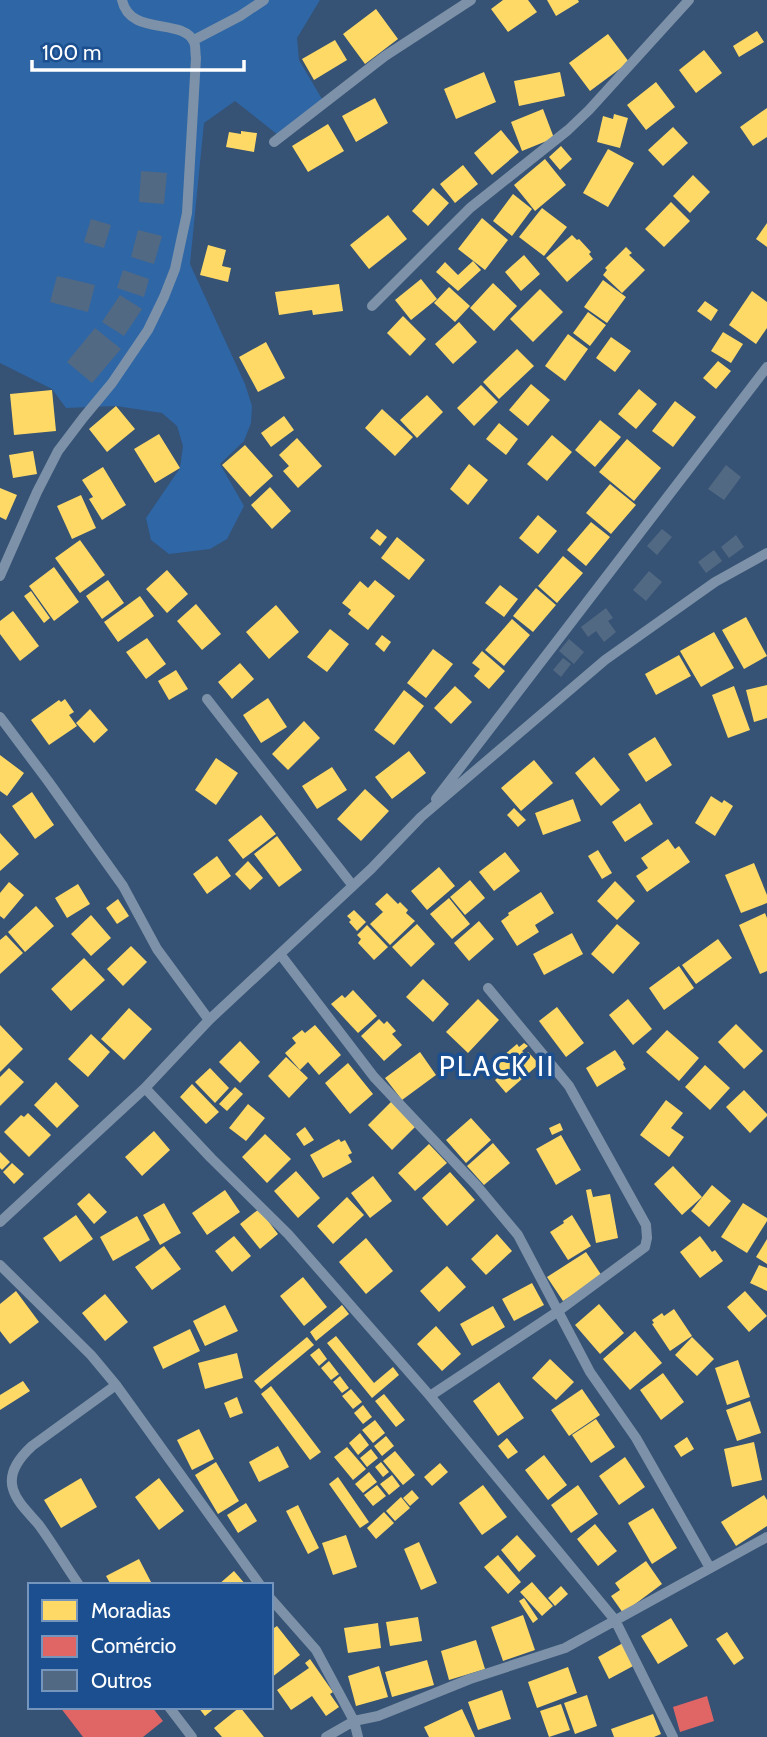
<svg xmlns="http://www.w3.org/2000/svg" width="767" height="1737" font-family="Cabin,sans-serif">
<style>
.green{fill:#2f66a5}
.homes{fill:#ffd966}
.shops{fill:#e06666}
.building{fill:#526984}
.lines{fill:none;stroke-linecap:round;stroke-linejoin:round}
.minor{stroke:#7d92a8;stroke-width:10}
.labels{text-anchor:middle;stroke-width:7;stroke-linejoin:round;paint-order:stroke}
.neighbourhood-label{font-size:28px;letter-spacing:2px;fill:#fff;stroke:#1b4f8f}
</style>
<rect width="100%" height="100%" fill="#365274"/>
<!-- green -->
<path class="green" d="M0 0H320L297 38 299 60 322 99 278 135 235 101 204 123 190 264 245 384 252 406 251 423 244 441 220 464 244 506 227 539 210 549 169 554 151 540 146 518 180 468 183 446 177 426 162 413 116 406 66 408 52 389 0 363Z"/>
<!-- homes -->
<path class="homes" d="M503 0H528L537 12 508 32 491 9Z
M547 0H578L579 2 556 16Z
M376 9 398 39 365 64 343 34Z
M757 31 764 42 739 57 733 46Z
M608 34 629 62 590 91 569 63Z
M335 40 347 60 314 80 302 59Z
M704 50 722 73 696 93 679 70Z
M484 72 496 102 456 119 444 89Z
M560 72 565 96 519 106 514 81Z
M656 82 675 107 646 130 627 105Z
M375 98 388 123 356 142 342 116Z
M767 108V137L753 146 740 127Z
M543 109 554 138 522 151 511 122Z
M614 114 628 118 620 148 597 142 603 116 613 119Z
M328 124 344 151 308 172 292 146Z
M673 127 688 143 663 166 648 150Z
M501 130 519 152 492 175 474 153Z
M241 131 257 133 254 152 226 147 229 132 241 134Z
M561 146 572 159 560 170 549 157Z
M608 149 634 163 608 207 583 193Z
M545 159 566 185 535 211 514 185Z
M463 165 478 184 455 203 440 184Z
M693 175 710 192 690 213 673 196Z
M433 188 449 203 428 226 412 211Z
M513 194 532 209 512 236 493 221Z
M671 202 690 221 664 247 645 229Z
M542 208 567 227 544 256 519 237Z
M388 215 407 239 369 269 350 245Z
M482 218 508 240 485 270 458 249Z
M767 223V247L756 239Z
M572 235 577 240 579 239 591 252 589 254 593 259 567 282 546 258Z
M208 245 226 250 222 266 231 268 228 282 200 275Z
M626 247 632 253 629 255 645 270 622 293 603 275 607 270 605 268Z
M524 255 540 274 521 291 505 272Z
M473 261 481 270 458 291 436 272 445 262 458 275Z
M421 279 437 299 411 320 395 300Z
M603 280 626 297 607 323 584 307Z
M493 283 517 306 494 331 470 308Z
M339 284 343 311 313 315 312 310 279 315 275 292Z
M449 287 470 306 455 322 434 303Z
M540 289 563 312 533 342 510 319Z
M752 291 767 302V328L756 344 729 325Z
M705 301 718 310 711 321 697 311Z
M588 312 606 325 590 346 573 333Z
M403 316 426 339 410 356 387 333Z
M459 322 477 342 453 364 435 344Z
M723 332 743 344 731 363 711 351Z
M568 334 588 349 565 381 545 366Z
M611 337 631 351 615 372 596 358Z
M266 342 285 378 258 392 239 357Z
M517 349 534 366 499 399 483 382Z
M718 361 731 371 716 389 703 378Z
M531 384 550 400 528 426 509 410Z
M481 385 498 402 474 426 457 408Z
M639 389 657 404 636 429 618 414Z
M52 390 56 431 14 435 10 394Z
M427 395 443 412 417 438 400 420Z
M675 401 696 417 673 447 652 431Z
M116 406 135 429 107 452 89 429Z
M382 409 413 437 395 456 365 428Z
M284 416 294 430 271 447 261 433Z
M600 420 621 437 595 467 575 450Z
M499 423 518 439 506 455 486 439Z
M159 434 180 468 155 483 134 449Z
M552 435 572 452 547 481 527 464Z
M297 438 322 466 298 488 283 471 289 466 279 455Z
M627 439 661 468 634 501 599 472Z
M245 445 273 476 250 497 222 465Z
M33 451 37 474 13 478 9 455Z
M469 464 488 480 468 505 450 489Z
M103 467 126 505 102 520 89 499 93 497 82 480Z
M610 484 636 505 611 534 586 513Z
M270 487 291 511 272 529 251 505Z
M0 488 17 495 6 520 0 517Z
M81 495 96 528 72 539 57 506Z
M538 515 557 531 538 554 519 538Z
M591 522 610 537 586 566 567 550Z
M377 529 387 537 380 546 370 538Z
M397 537 425 560 409 580 381 558Z
M80 540 105 575 80 593 55 558Z
M563 556 583 573 557 603 538 586Z
M54 567 79 602 54 621 29 586Z
M167 570 188 594 167 613 146 589Z
M108 580 124 603 102 619 86 596Z
M375 580 395 596 368 630 348 614 351 610 342 603 360 581 368 588Z
M500 585 518 599 504 617 485 603Z
M536 588 556 605 533 632 513 616Z
M31 591 50 618 44 623 24 596Z
M140 596 154 616 118 642 104 622Z
M196 604 221 634 202 650 177 621Z
M276 605 299 632 269 659 246 632Z
M13 611 39 646 20 661 0 634V621Z
M746 617 767 656 744 669 722 630Z
M512 619 530 635 504 666 485 650Z
M330 629 349 644 327 672 307 657Z
M714 632 734 668 701 687 680 651Z
M382 635 391 642 384 652 375 644Z
M147 638 166 664 146 679 126 652Z
M433 649 453 664 426 698 407 683Z
M482 651 505 671 489 689 474 676 480 669 472 663Z
M679 655 691 676 656 695 645 674Z
M240 663 254 679 232 699 218 682Z
M176 670 188 689 169 700 158 681Z
M767 685V718L754 722 746 690Z
M455 686 472 702 451 724 434 708Z
M734 686 750 730 728 738 712 695Z
M404 690 424 706 394 745 374 730Z
M268 698 287 727 261 743 243 715Z
M65 699 74 712 69 715 77 726 49 745 31 720 59 700 61 702Z
M90 709 108 730 94 743 76 723Z
M304 721 320 738 288 770 272 754Z
M655 737 672 765 646 782 628 754Z
M409 751 426 773 392 799 375 777Z
M0 755 24 773 7 796 0 791Z
M594 757 620 790 601 806 575 773Z
M216 758 238 773 216 805 195 790Z
M534 760 553 783 521 811 501 788Z
M332 767 347 790 317 809 302 786Z
M365 789 389 811 361 841 337 819Z
M32 792 54 825 35 839 12 806Z
M711 796 722 803 724 800 733 806 715 836 695 823Z
M573 799 581 821 543 835 535 813Z
M640 803 653 824 625 842 612 822Z
M514 808 526 820 518 827 507 815Z
M261 815 276 834 243 859 228 840Z
M0 833 19 854 0 871Z
M277 836 302 870 279 887 254 854Z
M668 839 675 849 679 846 690 862 647 892 636 876 648 868 641 858Z
M598 850 612 873 602 879 588 856Z
M505 852 520 871 494 891 479 872Z
M217 856 231 876 207 894 193 874Z
M248 861 263 878 250 890 235 874Z
M754 863 767 895V903L741 913 725 875Z
M439 867 455 886 427 910 411 891Z
M470 880 485 898 465 915 450 897Z
M615 881 635 901 617 920 597 901Z
M9 882 24 895 4 919 0 916V893Z
M78 884 90 904 67 918 55 898Z
M541 892 554 913 535 925 539 932 517 946 501 921 509 915 508 913Z
M387 893 398 904 400 902 408 910 406 913 415 921 390 945 370 924 383 912 375 904Z
M449 898 470 924 452 939 430 914Z
M118 899 129 916 117 924 106 908Z
M36 906 54 926 25 952 8 932Z
M354 910 366 922 357 931 349 922 351 920 347 916Z
M765 913 767 918V971L760 974 739 925Z
M91 915 111 938 91 956 71 934Z
M479 921 494 939 469 961 454 943Z
M417 924 435 944 411 967 392 947Z
M617 924 640 943 613 974 591 954Z
M367 925 388 947 374 960 358 943 361 939 357 935Z
M572 933 583 954 544 975 533 954Z
M6 935 23 953 0 974V940Z
M718 939 732 958 696 984 682 965Z
M131 946 147 962 123 986 107 969Z
M84 958 105 980 71 1011 51 989Z
M679 966 694 988 664 1010 649 988Z
M423 979 449 1004 433 1022 406 997Z
M353 990 377 1016 358 1033 331 1004 342 995 345 998Z
M478 999 499 1020 468 1053 446 1032Z
M628 999 652 1029 633 1045 609 1015Z
M557 1007 584 1043 566 1057 539 1021Z
M129 1008 152 1029 124 1060 101 1039Z
M379 1019 384 1024 387 1021 396 1031 392 1034 402 1045 384 1061 361 1036Z
M736 1024 763 1051 744 1069 718 1042Z
M0 1025 23 1049 0 1072Z
M315 1025 341 1055 319 1075 308 1062 300 1070 285 1053 296 1043 292 1038 302 1030 305 1033Z
M667 1030 699 1058 679 1081 646 1052Z
M91 1034 110 1052 88 1077 68 1059Z
M240 1041 260 1062 240 1083 219 1062Z
M524 1043 528 1046 522 1051 526 1055 528 1052 539 1064 506 1093 495 1080 501 1075 492 1065 517 1044 519 1047Z
M615 1050 624 1063 623 1064 626 1069 597 1087 586 1068Z
M420 1052 436 1075 402 1100 385 1078Z
M286 1057 308 1078 289 1098 268 1076Z
M348 1063 373 1094 350 1114 325 1083Z
M705 1065 730 1088 710 1110 685 1087Z
M9 1068 24 1082 0 1106V1077Z
M210 1068 229 1088 215 1103 195 1082Z
M56 1082 79 1106 57 1128 34 1105Z
M192 1084 219 1112 206 1124 180 1097Z
M235 1087 243 1094 227 1111 219 1104Z
M744 1090 767 1114V1116L750 1133 726 1107Z
M666 1100 683 1113 671 1128 684 1137 669 1157 640 1135Z
M392 1101 416 1126 392 1150 368 1125Z
M248 1104 265 1118 246 1141 229 1128Z
M28 1113 51 1135 29 1157 4 1132 21 1115 24 1117Z
M471 1118 491 1140 466 1163 446 1140Z
M560 1123 563 1130 552 1135 549 1128Z
M305 1127 314 1140 304 1146 296 1134Z
M154 1131 170 1150 142 1176 125 1157Z
M265 1134 291 1159 267 1183 242 1157Z
M561 1135 581 1170 556 1185 536 1149Z
M339 1139 341 1142 345 1140 352 1153 348 1155 352 1162 323 1178 310 1155Z
M493 1143 510 1163 484 1185 467 1166Z
M429 1144 447 1163 415 1191 398 1173Z
M0 1152 10 1162 2 1170 0 1168Z
M12 1163 24 1174 14 1184 3 1172Z
M673 1166 702 1197 682 1215 654 1184Z
M296 1171 320 1198 298 1218 274 1191Z
M450 1172 475 1200 447 1226 422 1198Z
M373 1176 392 1201 370 1218 351 1193Z
M712 1185 731 1201 709 1227 691 1211Z
M591 1189 593 1197 610 1194 618 1238 596 1243 586 1190Z
M225 1190 240 1212 207 1235 192 1213Z
M89 1193 107 1212 94 1224 77 1204Z
M347 1197 364 1215 333 1244 317 1226Z
M164 1203 181 1233 160 1245 143 1215Z
M743 1203 767 1218V1221L747 1253 721 1237Z
M259 1209 278 1234 260 1249 240 1224Z
M76 1215 93 1239 60 1262 43 1238Z
M572 1215 591 1246 568 1260 550 1232 564 1223 563 1221Z
M137 1216 150 1240 113 1261 100 1237Z
M497 1234 512 1251 486 1275 471 1259Z
M234 1236 251 1256 232 1272 215 1251Z
M700 1236 712 1252 715 1250 723 1261 700 1278 680 1252Z
M366 1238 393 1271 366 1294 339 1262Z
M767 1239V1264L756 1257Z
M164 1246 181 1269 152 1290 135 1267Z
M586 1252 602 1276 563 1301 547 1277Z
M759 1265 767 1268V1291L750 1283Z
M447 1266 466 1287 439 1312 420 1291Z
M303 1277 327 1307 304 1326 280 1296Z
M532 1283 544 1305 514 1321 502 1299Z
M16 1291 39 1322 10 1344 0 1331V1304Z
M745 1291 767 1316 749 1332 727 1307Z
M105 1294 128 1322 105 1341 82 1313Z
M599 1304 624 1333 600 1354 575 1325Z
M225 1305 238 1331 205 1346 193 1321Z
M342 1305 349 1314 316 1341 310 1332Z
M493 1306 505 1327 472 1346 460 1324Z
M674 1309 692 1336 670 1351 652 1324 654 1323 652 1320 662 1313 664 1316Z
M436 1326 461 1354 442 1371 417 1344Z
M190 1329 200 1351 163 1369 153 1347Z
M635 1331 662 1363 630 1390 603 1359Z
M336 1336 374 1383 393 1367 399 1375 372 1398 327 1343Z
M307 1337 314 1345 261 1389 254 1381Z
M692 1337 714 1359 697 1376 675 1355Z
M319 1348 327 1359 319 1366 310 1355Z
M237 1353 243 1378 205 1389 198 1363Z
M550 1359 574 1382 556 1400 532 1378Z
M738 1360 750 1397 727 1405 715 1368Z
M329 1361 339 1374 331 1380 321 1368Z
M663 1373 684 1402 661 1420 640 1390Z
M340 1376 349 1388 342 1393 333 1382Z
M23 1381 30 1391 0 1410V1395Z
M499 1382 524 1418 498 1436 473 1401Z
M271 1386 321 1452 310 1460 261 1394Z
M351 1389 362 1402 353 1409 342 1396Z
M582 1389 600 1415 569 1436 551 1410Z
M384 1394 405 1420 396 1427 375 1401Z
M237 1397 243 1413 230 1418 224 1403Z
M750 1401 761 1433 737 1441 726 1410Z
M363 1405 372 1417 363 1424 354 1413Z
M596 1419 615 1447 591 1463 572 1435Z
M375 1420 385 1433 373 1443 362 1430Z
M199 1429 214 1459 192 1470 177 1440Z
M360 1433 369 1445 358 1455 349 1443Z
M386 1436 394 1446 382 1456 374 1446Z
M687 1437 694 1449 681 1457 674 1446Z
M507 1438 518 1452 508 1459 498 1446Z
M754 1442 762 1480 732 1487 724 1449Z
M278 1446 289 1467 259 1482 249 1462Z
M347 1447 366 1469 353 1480 334 1457Z
M371 1449 378 1458 367 1467 360 1458Z
M395 1451 415 1475 403 1485 383 1461Z
M544 1455 567 1485 548 1500 525 1470Z
M625 1457 645 1487 619 1505 599 1476Z
M216 1462 239 1501 218 1514 195 1475Z
M381 1462 389 1472 383 1477 375 1467Z
M440 1463 448 1472 432 1486 424 1477Z
M369 1472 377 1482 363 1493 355 1484Z
M392 1475 400 1486 389 1495 380 1484Z
M338 1477 369 1522 360 1528 329 1484Z
M81 1478 97 1507 61 1528 44 1500Z
M159 1478 184 1511 159 1530 135 1497Z
M377 1485 386 1496 373 1506 364 1495Z
M483 1485 507 1517 482 1535 459 1503Z
M578 1485 598 1514 571 1533 551 1505Z
M412 1490 419 1498 410 1506 403 1498Z
M764 1495 767 1500V1526L736 1546 721 1522Z
M401 1497 410 1508 395 1521 386 1511Z
M246 1503 257 1521 238 1533 227 1515Z
M298 1505 319 1548 308 1554 286 1511Z
M653 1508 677 1548 652 1564 628 1523Z
M384 1512 394 1523 376 1539 367 1528Z
M595 1524 617 1551 598 1566 577 1539Z
M346 1535 357 1567 333 1575 322 1543Z
M517 1535 536 1556 519 1572 501 1550Z
M419 1542 437 1583 421 1590 404 1549Z
M498 1555 521 1582 508 1594 484 1567Z
M139 1559 151 1582 146 1585H111L106 1576Z
M646 1561 662 1584 623 1613 611 1596 620 1590 615 1583Z
M234 1571 246 1585H218Z
M532 1582 553 1606 542 1616 520 1592Z
M561 1586 568 1594 555 1606 548 1598Z
M524 1598 538 1619 533 1623 519 1601Z
M523 1615 535 1650 503 1661 491 1627Z
M418 1617 422 1641 390 1646 386 1622Z
M671 1618 688 1646 658 1664 641 1636Z
M378 1623 381 1648 348 1653 344 1628Z
M277 1626 300 1655 271 1678V1630Z
M727 1632 744 1658 734 1665 716 1639Z
M476 1640 485 1669 449 1680 441 1651Z
M623 1643 635 1665 609 1679 598 1657Z
M310 1659 333 1692 330 1694 339 1707 326 1716 312 1696 291 1710 277 1690 309 1668 305 1663Z
M427 1660 434 1685 392 1697 385 1672Z
M379 1666 388 1697 356 1706 348 1676Z
M568 1667 577 1693 537 1708 528 1682Z
M502 1690 511 1719 478 1730 468 1702Z
M587 1695 597 1726 575 1734 564 1703Z
M561 1704 570 1730 549 1737 540 1711Z
M198 1707H216L205 1716Z
M240 1707 264 1737H222L214 1728Z
M462 1709 475 1737H429L424 1727Z
M653 1714 661 1734 654 1737H614L611 1729Z"/>
<!-- shops -->
<path class="shops" d="M707 1696 714 1721 680 1732 673 1707Z
M60 1707H152L163 1721 143 1737H83Z"/>
<!-- building -->
<path class="building" d="M141 171 167 173 164 204 139 202Z
M91 219 111 225 104 248 84 242Z
M138 230 162 236 154 264 131 257Z
M123 270 149 279 144 297 117 288Z
M57 276 95 285 88 312 50 302Z
M120 295 142 309 124 336 102 322Z
M95 328 121 349 92 383 67 362Z
M726 465 741 477 724 500 708 489Z
M662 529 672 537 657 555 647 546Z
M736 535 744 547 729 558 721 547Z
M714 550 722 561 706 573 698 562Z
M649 571 662 582 646 601 633 590Z
M606 608 613 618 608 621 616 632 604 642 596 631 588 637 581 627Z
M569 639 584 652 574 664 559 651Z
M563 658 571 664 561 677 553 670Z"/>
<g class="lines">
<!-- minor -->
<path class="minor" d="M194 40 240 16 264 0
M274 142 385 56 471 0
M372 306 470 208 568 130 589 110 689 0
M0 576 37 492 58 451 83 418 112 383 148 330 164 297 175 269 187 213 196 58C195 53 196 46 194 42 183 17 130 37 122 0
M207 699 353 886
M0 717 48 781 123 886 157 949 209 1020
M436 799 767 367
M280 954 374 1077 477 1186 518 1235 590 1372 636 1438 710 1568
M145 1088 211 1158 288 1234 430 1396 615 1620 673 1737
M0 1222 145 1088 209 1020 371 869 421 817 605 660 715 582 767 553
M0 1265 91 1355 116 1385 260 1585
M430 1396 557 1312 645 1247 647 1238 646 1225 569 1086 488 988
M79 1585C65 1565 53 1544 39 1525 30 1514 17 1503 13 1489 8 1473 20 1457 32 1446L116 1385
M271 1599 316 1650 354 1721 326 1737
M169 1707 192 1737
M358 1737 354 1721 378 1716 470 1679 565 1648 767 1537"/>
</g>
<g class="labels">
<!-- neighbourhood labels -->
<g class="neighbourhood-label">
<text x="497" y="1076">PLACK II</text>
</g>
</g>
<!-- legend -->
<rect x="28" y="1583" width="245" height="126" fill="#1b4f8f" stroke="#7695bc" stroke-width="2"/>
<rect x="42" y="1600" width="35" height="21" fill="#ffd966" stroke="#7695bc" stroke-width="2"/>
<text x="91" y="1618" font-size="21" fill="#ffffff">Moradias</text>
<rect x="42" y="1636" width="35" height="21" fill="#e06666" stroke="#7695bc" stroke-width="2"/>
<text x="91" y="1653" font-size="21" fill="#ffffff">Comércio</text>
<rect x="42" y="1670" width="35" height="21" fill="#526984" stroke="#7695bc" stroke-width="2"/>
<text x="91" y="1688" font-size="21" fill="#ffffff">Outros</text>
<!-- scale -->
<path d="M32 60v10h212v-10" fill="none" stroke="#ffffff" stroke-width="3.5"/>
<text x="42" y="60" font-size="21" fill="#ffffff" stroke="#1b4f8f" stroke-width="5" paint-order="stroke">100 m</text>
</svg>
